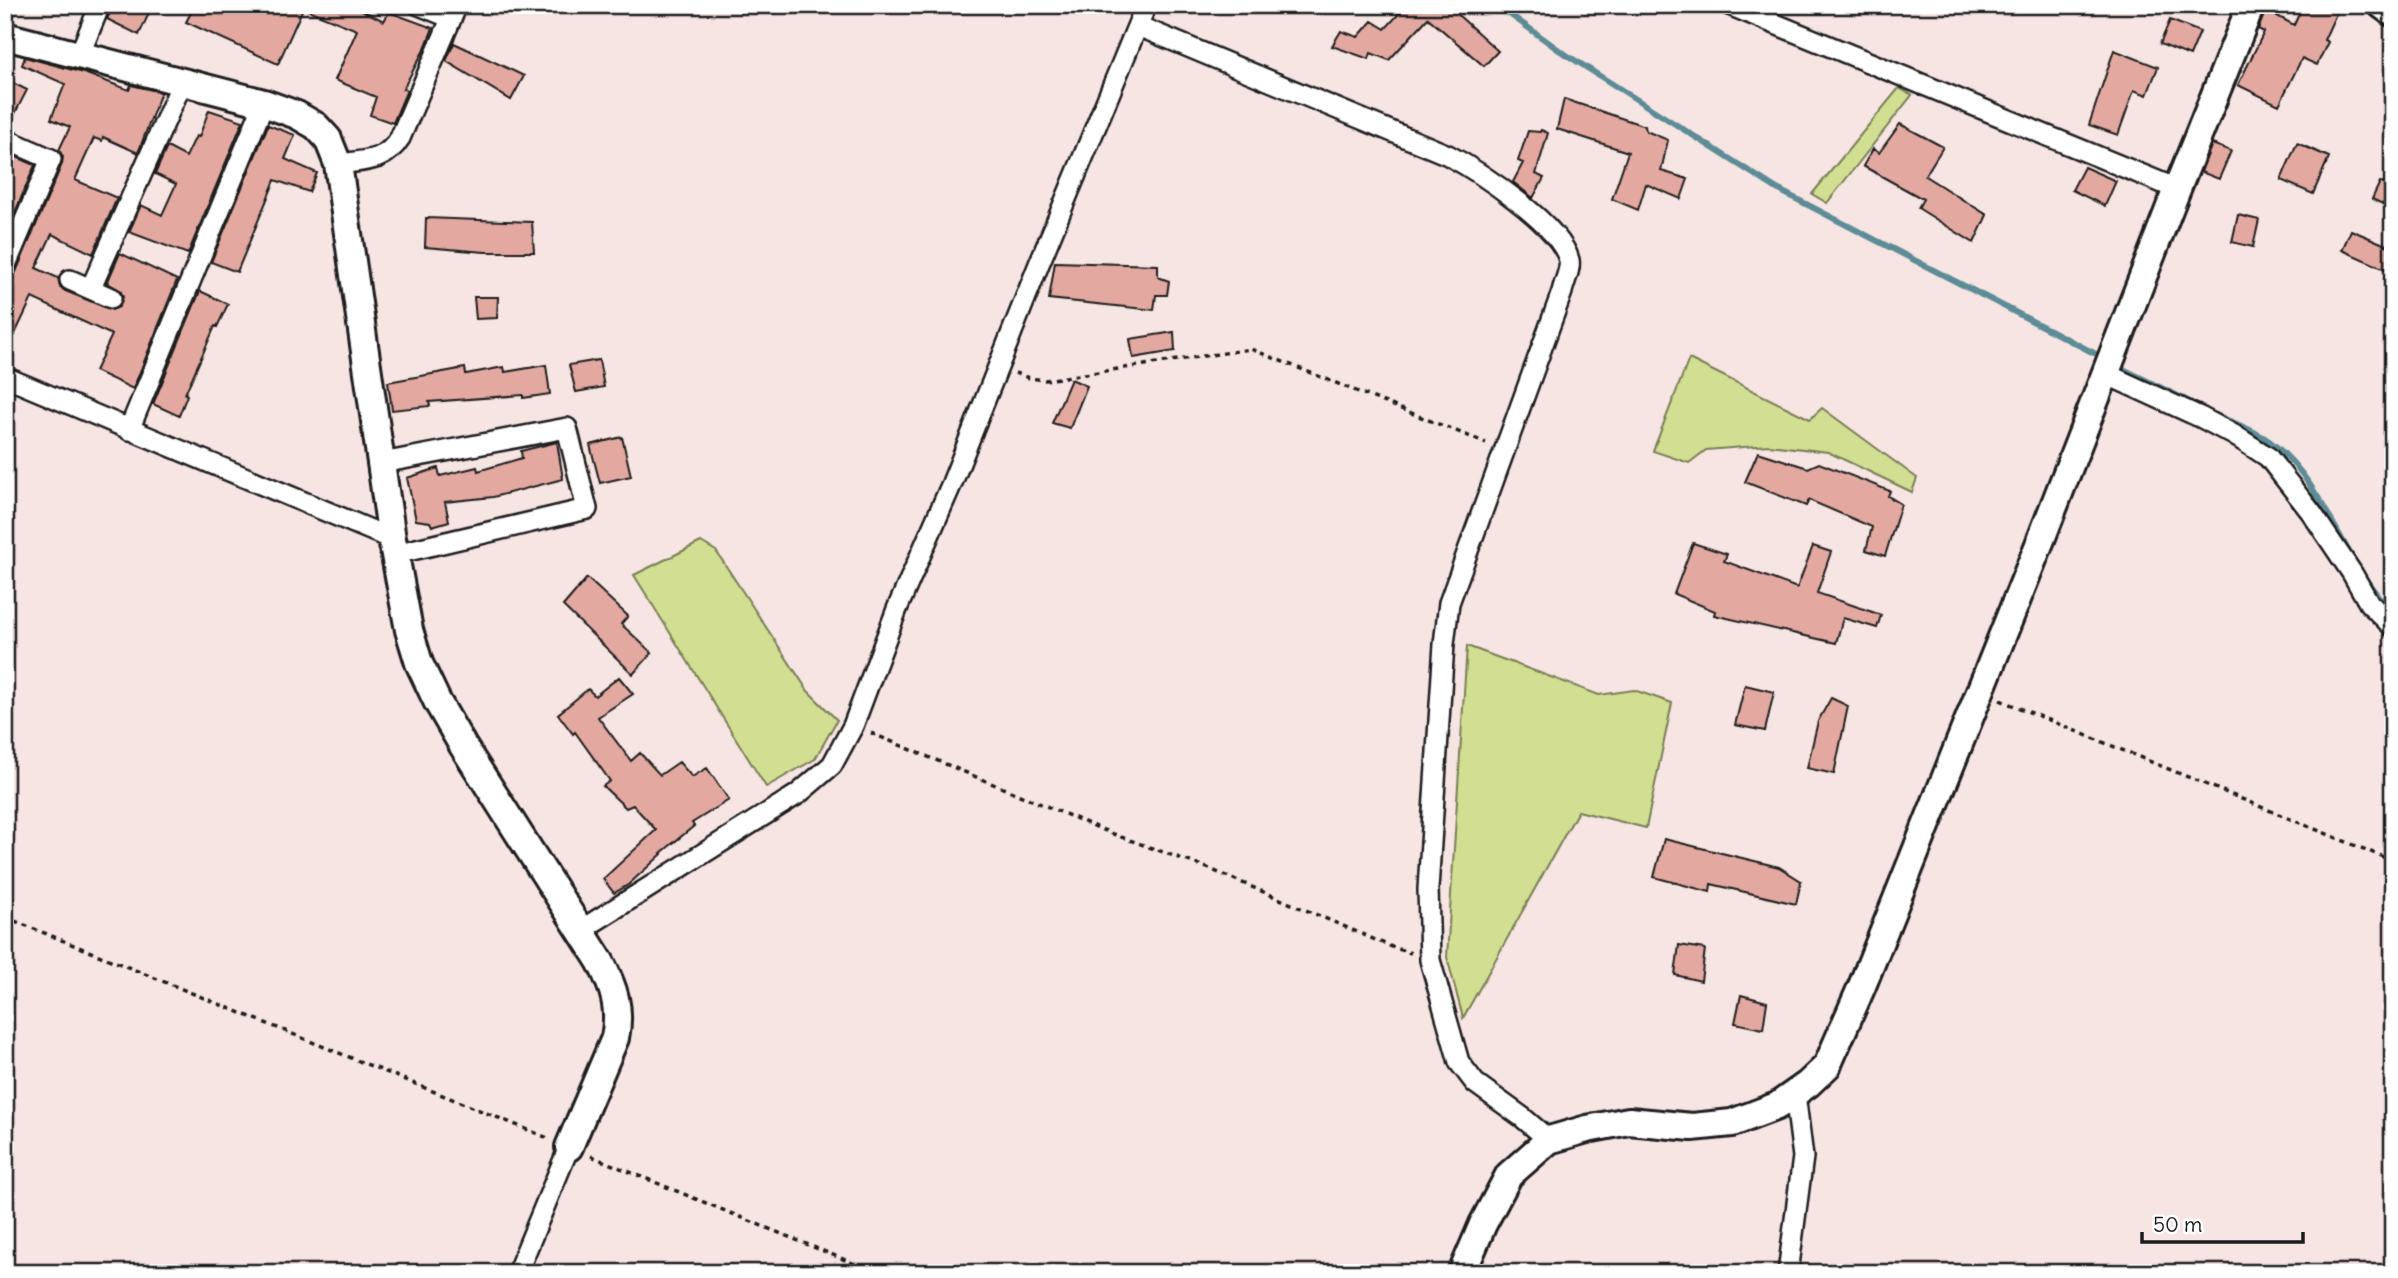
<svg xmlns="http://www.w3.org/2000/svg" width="2398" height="1278" font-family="Delius,sans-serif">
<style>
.green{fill:#d2df92;stroke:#777e57;stroke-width:2}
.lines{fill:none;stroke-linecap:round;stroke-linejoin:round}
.stream{stroke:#5d8c96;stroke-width:6}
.building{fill:#e3a9a1;stroke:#1c1c1c;stroke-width:2}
.street-casing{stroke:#1c1c1c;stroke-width:24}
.secondary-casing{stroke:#1c1c1c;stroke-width:32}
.path{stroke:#1c1c1c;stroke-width:3.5;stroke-dasharray:5 5;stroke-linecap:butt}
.street{stroke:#fff;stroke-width:19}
.secondary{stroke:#fff;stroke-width:26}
</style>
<rect width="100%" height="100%" fill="#f7e5e3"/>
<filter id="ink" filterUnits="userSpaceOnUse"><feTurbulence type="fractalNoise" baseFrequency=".0143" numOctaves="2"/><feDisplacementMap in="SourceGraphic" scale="14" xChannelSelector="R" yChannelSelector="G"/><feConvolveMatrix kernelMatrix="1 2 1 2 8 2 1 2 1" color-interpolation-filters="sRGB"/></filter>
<g filter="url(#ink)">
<!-- green -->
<path class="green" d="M1899 88 1912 95 1827 203 1812 194Z
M1689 359 1810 419 1822 408 1917 478 1912 492 1828 452 1769 445 1706 450 1689 463 1653 451Z
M701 542 716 551 808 691 837 720 815 759 766 787 634 575Z
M1467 646 1599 695 1634 690 1672 703 1646 828 1578 811 1463 1018 1447 957Z"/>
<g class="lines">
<!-- stream -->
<path class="stream" d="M1497 5 1559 50 1777 189 2094 353
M2123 369 2190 402
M2216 415C2233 423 2254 430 2269 441 2326 482 2343 565 2393 612"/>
</g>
<!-- building -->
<path class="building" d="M114 5H140L150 11 139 35 107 19Z
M195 5H351L384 21 389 12 433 28 425 48 403 89 407 90 393 123 370 115 376 97 335 80 357 30 303 8 278 64 186 22Z
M1407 5H1447L1498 51 1484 66 1428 18 1389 60 1371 53 1369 59 1332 46 1341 31 1358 37 1372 21 1385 29Z
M2303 5H2340L2324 40 2328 42 2317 65 2302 58 2279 105 2238 85 2264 32 2258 29 2266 10 2294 25Z
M2170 20 2200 32 2190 56 2160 44Z
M454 43 524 76 511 100 446 61Z
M2114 50 2158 67 2147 95 2134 90 2118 135 2089 125Z
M25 57 84 73 129 90 131 85 161 92 138 153 103 137 102 141 94 138 75 180 117 198 93 254 52 234 36 268 58 278 60 287 65 291 112 310 119 307 123 297 120 290 107 283 120 253 177 280 133 389 95 371 112 335 32 298 5 355V279L12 277 16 272 62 164 63 157 59 150 70 127 51 119 65 84 22 65Z
M5 79 27 90 8 127H5Z
M1564 99 1645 126 1646 131 1668 140 1661 171 1688 179 1681 199 1646 184 1638 210 1612 199 1628 152 1557 129Z
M209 110 243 121 188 254 129 232 141 205 162 215 176 184 155 174 167 147 186 157 196 136 199 137Z
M1900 124 1943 147 1925 176 1987 215 1974 243 1918 208 1923 199 1863 166 1873 149 1879 153Z
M268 125 295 135 285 159 317 173 309 192 275 180 237 272 211 262Z
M1541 130 1548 133 1536 174 1544 178 1533 198 1513 182 1523 163 1518 161 1528 131 1540 132Z
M2297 143 2329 157 2313 194 2281 180Z
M2212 144 2231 151 2219 179 2201 172Z
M5 152 35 165 9 227 5 225Z
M2084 167 2116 181 2105 206 2072 190Z
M2380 182 2393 188V209L2372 199Z
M2238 215 2259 220 2253 247 2232 242Z
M426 218 532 222 534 252H485L425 247Z
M2351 230 2393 248V256L2387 270 2342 250Z
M1055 262 1158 265V277L1169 281 1167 295H1156L1154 310 1049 299Z
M200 291 228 304 217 327 215 326 185 394 187 395 179 416 153 404Z
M474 297H498L497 318 476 319Z
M1174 332 1175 351 1133 358 1130 339Z
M599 360 604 387 576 392 569 365Z
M546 365 550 394 523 398V395L429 402 430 406 392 410 388 382 465 368 466 374 504 367 505 372Z
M1071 379 1087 386 1070 428 1052 423Z
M622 437 631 476 600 483 590 445Z
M557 442 563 479 493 497 445 502 449 521 432 526 430 522 416 520 407 478 438 468 440 476 477 467 478 471 522 458 521 451Z
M1758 452 1808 468 1819 463 1890 491 1888 496 1901 504 1885 556 1866 550 1872 527 1809 500 1806 506 1745 482Z
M1693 543 1727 554 1724 561 1797 588 1813 546 1831 552 1817 593 1881 615 1877 628 1843 618 1836 643 1714 615 1715 611 1674 594Z
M587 578 628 616 621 624 652 653 633 674 563 606Z
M619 677 633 694 598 717 631 761 640 753 660 775 679 762 692 777 707 768 729 800 692 823 694 826 661 853 662 854 628 885 614 893 603 879 656 830 633 805 626 808 603 786 610 781 575 732 573 734 558 714 588 689 595 696Z
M1745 685 1774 692 1765 731 1735 725Z
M1831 698 1848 706 1834 774 1807 768 1818 721Z
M1664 839 1779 867 1801 881 1796 904 1711 884 1710 892 1654 877Z
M1679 945 1705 949 1701 981 1675 975Z
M1741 995 1767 1002 1763 1029 1735 1023Z"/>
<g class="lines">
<!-- street casing -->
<g class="street-casing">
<path id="street" d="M419 5 451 18
M1729 5 2177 189
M1138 26 1448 155C1480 172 1560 225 1569 260 1571 269 1564 282 1562 292L1449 603 1444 644 1428 889 1430 960 1459 1062 1475 1083 1522 1117 1549 1140
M79 56 100 5
M5 139 51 159 5 267
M338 164C365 160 384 163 400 138L457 5
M70 280 111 298
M91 288 182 83
M2106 374 2202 418 2234 435 2268 457 2311 512 2352 573 2369 603 2393 627
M5 377 392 539
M129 430 264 103
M382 463 567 428 587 509 395 554
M581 930 798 794 832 765 853 726 897 609 952 483 1039 264 1146 5
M517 1273 569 1147
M1788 1273 1803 1157 1795 1094"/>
</g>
<!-- secondary casing -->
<g class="secondary-casing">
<path id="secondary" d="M2382 5 2393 13
M5 36 264 103 297 115 316 126 328 139 338 164 392 539 409 630 419 663 437 701 463 746 600 961C614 988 621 1008 615 1038L569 1147
M1462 1273 1483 1224 1509 1175 1549 1140 1587 1129 1629 1121 1692 1127 1732 1123 1777 1106 1808 1084 1827 1066 1862 986 2042 537 2177 189 2251 5"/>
</g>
<!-- path -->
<path class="path" d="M1015 373 1029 378 1045 380 1251 349 1486 443
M2000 700 2393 861
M871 733 1113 834 1210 869 1392 947 1411 953
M5 917 548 1138
M591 1156 877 1273"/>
<!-- street -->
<use href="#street" class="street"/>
<!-- secondary -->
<use href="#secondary" class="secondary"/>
</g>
</g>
<!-- margin -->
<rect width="2398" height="1278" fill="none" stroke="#fff" stroke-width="28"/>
<rect x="14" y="14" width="2370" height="1250" fill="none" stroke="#1c1c1c" stroke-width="2.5" filter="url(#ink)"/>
<!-- scale -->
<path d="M2142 1232v10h161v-10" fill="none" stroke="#1c1c1c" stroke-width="3.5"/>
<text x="2153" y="1232" font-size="21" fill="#1c1c1c" stroke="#ffffff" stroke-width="5" paint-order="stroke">50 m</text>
</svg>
